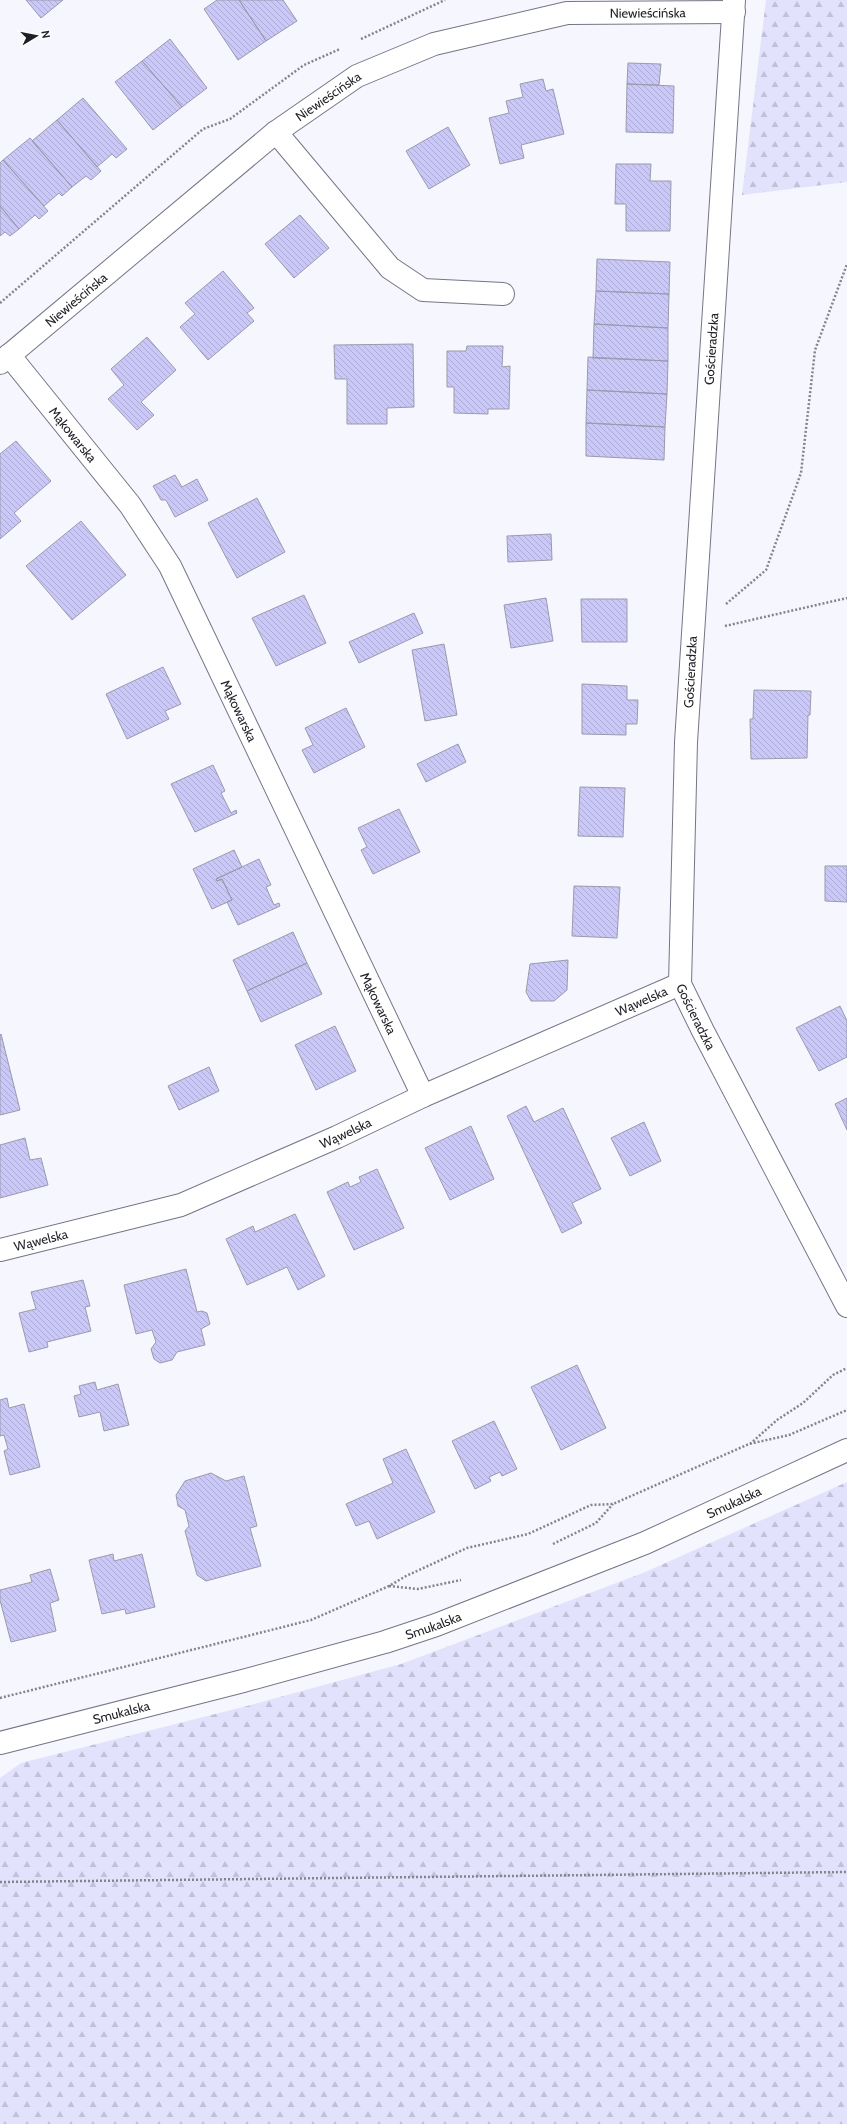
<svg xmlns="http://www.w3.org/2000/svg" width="847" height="2124" font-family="Cabin,sans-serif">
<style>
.forest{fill:url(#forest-firs)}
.building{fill:url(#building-back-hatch);stroke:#9b9aad}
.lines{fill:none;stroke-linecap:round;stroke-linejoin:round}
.minor-casing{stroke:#757586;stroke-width:24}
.path{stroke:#84848b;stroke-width:2.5;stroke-dasharray:2 2;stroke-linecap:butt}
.minor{stroke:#fff;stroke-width:22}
.labels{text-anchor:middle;stroke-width:3;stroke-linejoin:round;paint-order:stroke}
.street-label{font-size:13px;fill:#1f1f26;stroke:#fff}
</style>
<defs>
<pattern id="forest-firs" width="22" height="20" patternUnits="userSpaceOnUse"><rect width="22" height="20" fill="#e2e2fd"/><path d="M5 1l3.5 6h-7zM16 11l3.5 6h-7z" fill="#c1c1d9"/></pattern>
<pattern id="building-back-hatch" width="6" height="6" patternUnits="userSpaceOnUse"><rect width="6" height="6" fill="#cac8f8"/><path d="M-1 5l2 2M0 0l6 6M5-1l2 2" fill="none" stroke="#adabd4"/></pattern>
</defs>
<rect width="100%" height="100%" fill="#f6f6fe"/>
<!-- forest -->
<path class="forest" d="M766 0H847V182L742 195Z
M847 1482V2124H0V1778L21 1763 247 1706 401 1664 643 1573Z"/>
<!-- building -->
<path class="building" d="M26 0H63L41 18Z
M217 0H239L266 41 238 60 204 9Z
M239 0H283L297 21 266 41Z
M170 39 207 88 182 107 142 61Z
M142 61 182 107 153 130 115 82Z
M628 63 661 64 659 85 627 84Z
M543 79 546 91 553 89 564 134 521 145 524 158 500 164 489 118 509 113 506 101 523 97 520 84Z
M627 84 674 86 673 133 626 132Z
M83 98 127 149 116 158 112 154 97 167 57 120Z
M57 120 101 171 91 180 86 176 72 187 32 141Z
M448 127 470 165 429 189 406 151Z
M30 138 72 187 62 196 59 193 44 206 3 160Z
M3 160 48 211 39 219 35 215 19 229 0 206V163Z
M616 164H651L650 181H671L670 231H626V204H615Z
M0 206 19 229 10 236 5 232 0 236Z
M300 215 329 248 294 278 265 244Z
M597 259 670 262 669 294 596 291Z
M223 271 254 308 247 313 254 321 208 360 180 327 195 314 185 303Z
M596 291 669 294 668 328 594 324Z
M594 324 668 328V361L593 358Z
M147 337 176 370 141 402 154 415 137 430 108 399 124 385 111 369Z
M413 344 414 407 387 408V424H347V379H335L334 345Z
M467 346H503L502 367 510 366 509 409H488V414L454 413V387H447V351H466Z
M588 357 668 361 667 394 587 390Z
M587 390 667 394 665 427 586 423Z
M586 423 665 427 664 460 586 456Z
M16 441 51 481 14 513 21 521 0 539V454Z
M175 475 182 487 197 479 208 500 175 517 166 500H161L153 486Z
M257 498 285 552 237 578 208 523Z
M81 521 126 575 72 620 26 566Z
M551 534 552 560 508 562 507 536Z
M304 595 326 643 276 666 252 618Z
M546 598 553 641 511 648 504 605Z
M581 599H627V642H582Z
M414 613 423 633 359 663 349 642Z
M444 644 457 715 425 721 412 650Z
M163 667 181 704 165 711 169 719 127 739 106 694Z
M582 684 627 686V700H638L637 724H626V735L582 734Z
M754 690 811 691 810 715H808L807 758 751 759 750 719H753Z
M346 708 365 747 314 773 302 750 313 745 305 728Z
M458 744 466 762 426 782 417 764Z
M213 765 225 791 221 793 231 813 236 810 237 813 195 832 171 784Z
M580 787 625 788 623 837 578 836Z
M399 809 420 852 373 874 361 850 367 847 358 828Z
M234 850 242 867 216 879 217 881 222 879 232 900 212 909 193 869Z
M259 859 271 885 266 887 274 905 279 903 280 906 238 925 227 902 232 900 222 879 217 881 216 879Z
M825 866H847V902L825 901Z
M574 886 620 887 617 938 572 936Z
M293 932 307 963 247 991 233 960Z
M568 960 567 990 554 1001H531L526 992 530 964Z
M307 963 322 994 261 1022 247 991Z
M840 1006 847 1021V1057L819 1071 796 1028Z
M335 1026 356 1071 316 1090 295 1045Z
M1 1034 20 1110 0 1115V1035Z
M209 1067 219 1091 179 1110 168 1086Z
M847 1098V1130L835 1104Z
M526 1106 534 1122 563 1108 601 1189 572 1203 582 1223 562 1233 507 1116Z
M644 1122 661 1161 630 1176 611 1138Z
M471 1126 494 1179 450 1200 425 1148Z
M25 1138 30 1160 41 1158 48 1185 0 1198V1145Z
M377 1169 404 1228 354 1250 327 1192 348 1182 350 1187 361 1182 359 1177Z
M295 1214 325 1276 298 1290 287 1267 247 1285 226 1239 253 1226 255 1232Z
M186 1269 197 1312 202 1311 207 1313 210 1324 201 1329 205 1345 177 1352 172 1360 160 1363 154 1359 151 1349 156 1342 152 1330 136 1334 124 1285Z
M83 1280 90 1306 85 1307 91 1331 47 1342 48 1347 29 1352 19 1313 36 1309 31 1292Z
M577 1365 606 1428 561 1450 531 1387Z
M95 1382 97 1390 118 1384 129 1425 104 1431 100 1412 79 1417 74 1396 81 1394 79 1386Z
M7 1398 9 1408 24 1404 40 1467 10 1475 4 1451 8 1449 4 1435 0 1436V1400Z
M494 1421 517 1469 502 1476 500 1472 489 1477 491 1481 475 1489 452 1441Z
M406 1449 435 1512 377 1539 369 1521 356 1526 346 1504 393 1483 383 1459Z
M211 1473 226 1481 244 1476 257 1526 250 1528 261 1566 206 1581 197 1575 185 1531 189 1526 185 1510 178 1506 176 1495 185 1481Z
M113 1554 114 1561 142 1554 155 1607 126 1614 125 1609 102 1614 89 1560Z
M50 1569 59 1600 50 1603 56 1631 11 1642 0 1600V1590L32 1582 30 1575Z"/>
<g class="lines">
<!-- minor casing -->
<g class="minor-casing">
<g id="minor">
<path id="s1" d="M734 0 686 742 680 984 703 1031 847 1306"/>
<path d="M276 132 390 268 423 290 503 294"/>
<path id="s2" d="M9 355 130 505 170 566 423 1096"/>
<path id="s3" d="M0 363 276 132 357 76 434 44 567 13 734 12"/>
<path id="s4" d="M0 1250 181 1205 337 1137 423 1096 680 984"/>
<path id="s5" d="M0 1743 243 1681 385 1642 436 1625 645 1543 847 1450"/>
</g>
</g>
<!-- path -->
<path class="path" d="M361 39 445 0
M0 303 203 129 230 119 304 65 340 49
M726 604 766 570 801 473 815 350 847 264
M725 626 847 598
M750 1444 777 1420 803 1403 833 1375 847 1368
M553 1544 596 1523 613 1504
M389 1586 418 1589 461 1580
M0 1698 311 1620 389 1586 406 1576 467 1548 528 1534 591 1505 613 1504 749 1444 789 1435 847 1410
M0 1882 847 1872"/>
<!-- minor -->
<use href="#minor" class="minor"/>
</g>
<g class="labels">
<!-- street labels -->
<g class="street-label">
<text dy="5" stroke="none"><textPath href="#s3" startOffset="759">Niewieścińska</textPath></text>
<text dy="5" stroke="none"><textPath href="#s3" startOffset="423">Niewieścińska</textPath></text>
<text dy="5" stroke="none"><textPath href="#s3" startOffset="99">Niewieścińska</textPath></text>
<text transform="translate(711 349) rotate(-86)" y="5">Gościeradzka</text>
<text dy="5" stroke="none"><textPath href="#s2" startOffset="102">Mąkowarska</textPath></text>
<text transform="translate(690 672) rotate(-87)" y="5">Gościeradzka</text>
<text dy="5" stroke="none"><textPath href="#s2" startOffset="426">Mąkowarska</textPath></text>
<text dy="5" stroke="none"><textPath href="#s4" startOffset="690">Wąwelska</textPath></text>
<text dy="5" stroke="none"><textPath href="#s2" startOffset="750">Mąkowarska</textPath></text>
<text dy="5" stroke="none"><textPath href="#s1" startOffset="1022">Gościeradzka</textPath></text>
<text dy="5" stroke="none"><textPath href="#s4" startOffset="366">Wąwelska</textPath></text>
<text dy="5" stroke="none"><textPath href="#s4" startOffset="42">Wąwelska</textPath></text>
<text dy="5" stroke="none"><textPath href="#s5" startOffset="774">Smukalska</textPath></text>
<text dy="5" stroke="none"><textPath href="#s5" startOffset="449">Smukalska</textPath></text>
<text dy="5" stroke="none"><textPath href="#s5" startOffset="125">Smukalska</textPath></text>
</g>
</g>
<!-- north arrow -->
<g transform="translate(36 36) rotate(80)" stroke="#ffffff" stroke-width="3" paint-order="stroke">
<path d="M0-3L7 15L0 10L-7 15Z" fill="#1f1f26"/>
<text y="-6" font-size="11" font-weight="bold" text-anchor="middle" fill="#1f1f26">N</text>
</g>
</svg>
